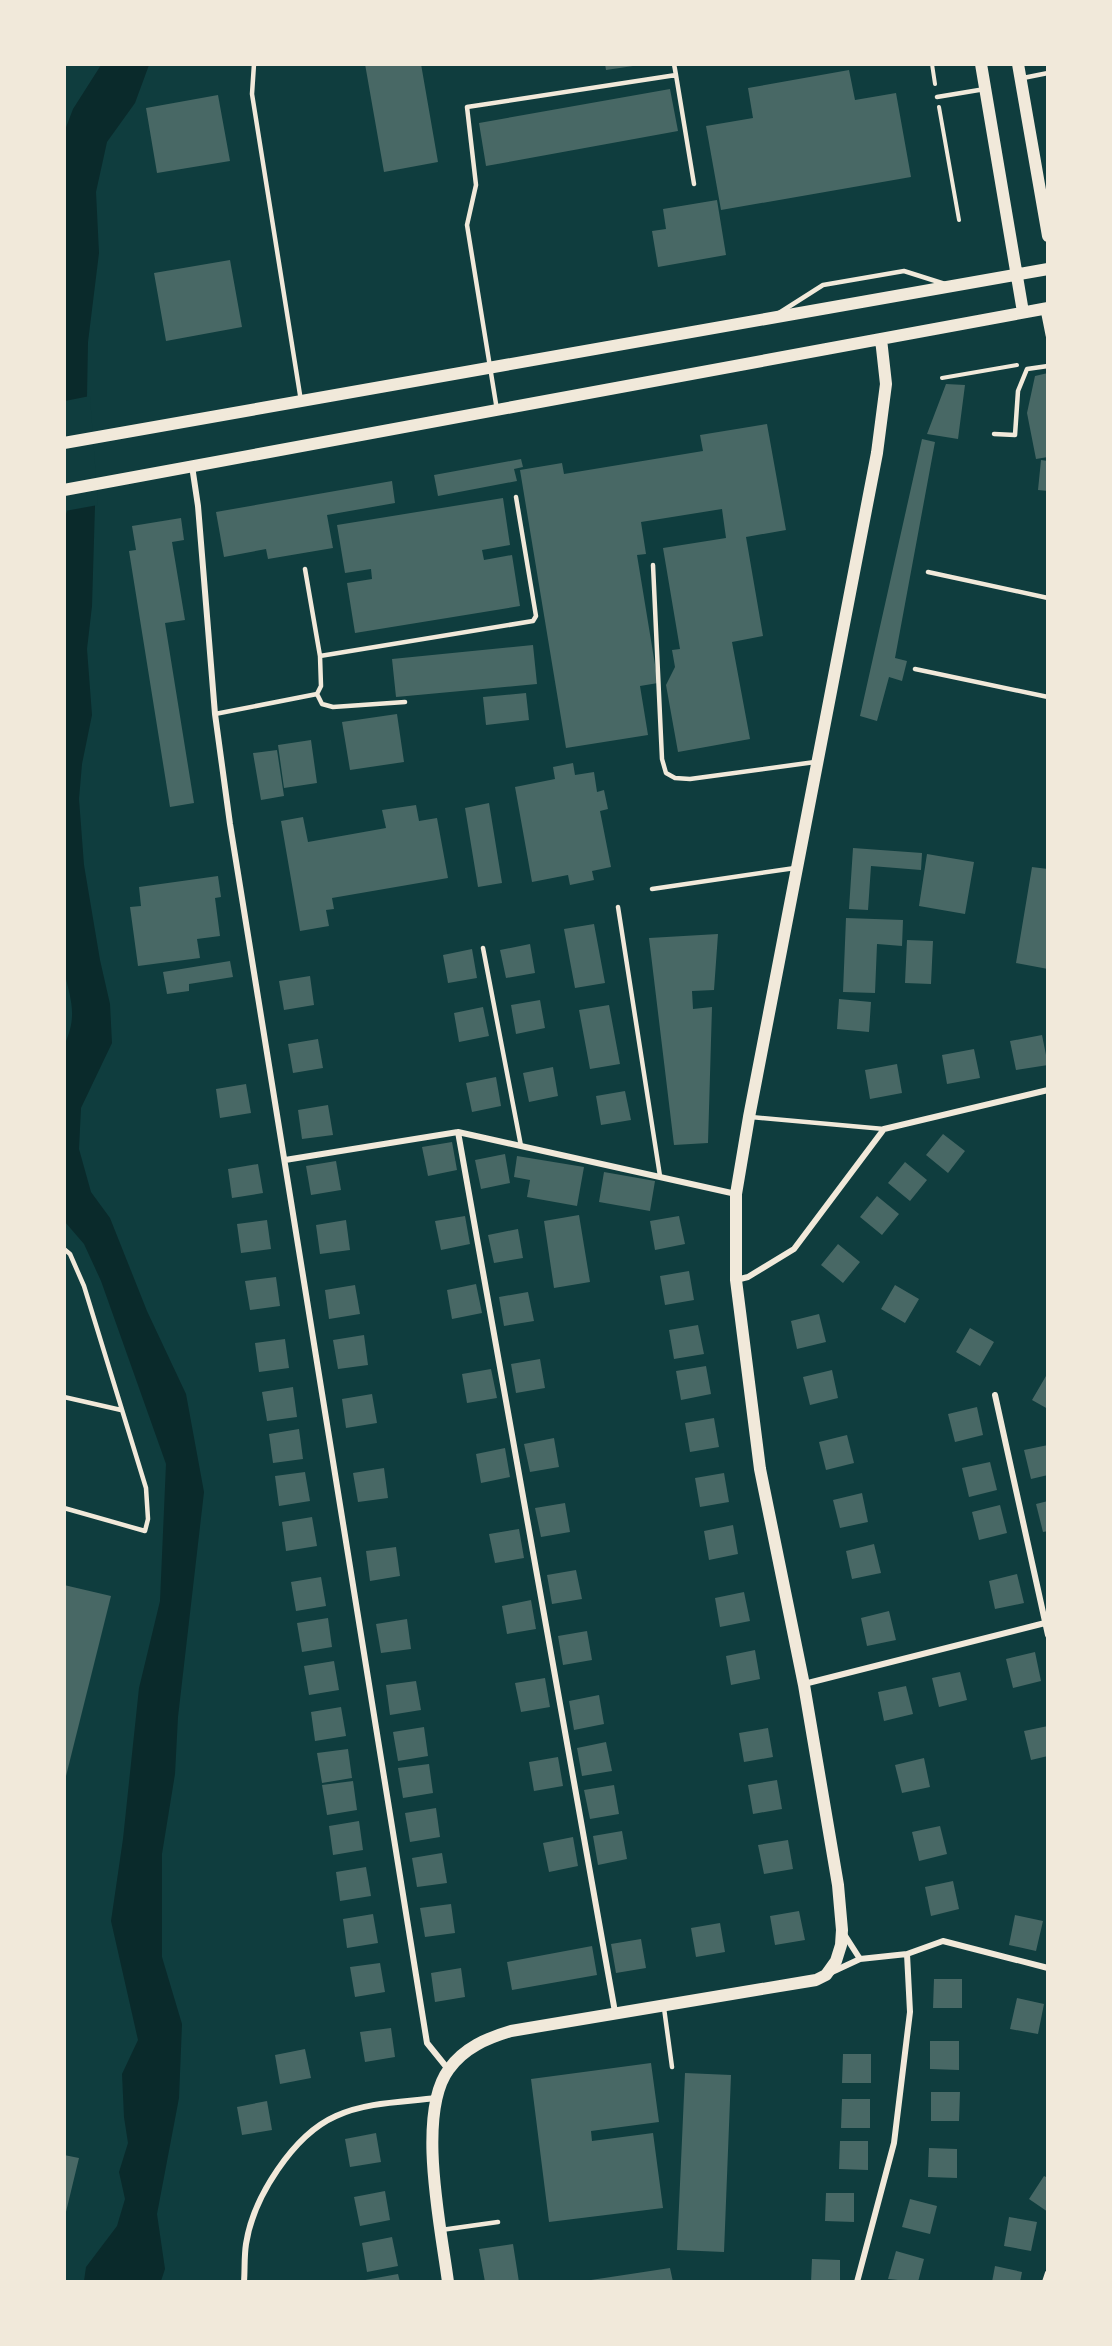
<svg xmlns="http://www.w3.org/2000/svg" width="1112" height="2346" font-family="'Noto Sans',sans-serif">
<style>
.water{fill:#0a2a2b}
.pier{fill:#0f3d3e}
.building{fill:#486865}
.lines{fill:none;stroke-linecap:round;stroke-linejoin:round}
.path{stroke:#f1e9da;stroke-width:4}
.service{stroke:#f1e9da;stroke-width:4.5}
.minor{stroke:#f1e9da;stroke-width:6}
.secondary{stroke:#f1e9da;stroke-width:12}
</style>
<rect width="100%" height="100%" fill="#0f3d3e"/>
<!-- water -->
<path class="water" d="M101 65H149L135 103 107 142 96 192 99 253 88 342 87 397 95 506 92 606 87 649 92 715 82 764 79 799 84 865 100 960 110 1004 112 1043 81 1108 79 1149 91 1192 110 1218 147 1311 186 1394 204 1492 178 1717 175 1774 162 1854V1957L182 2024 179 2098 157 2214 165 2269 161 2281H84L86 2267 117 2226 125 2199 119 2172 128 2143 124 2117 122 2074 138 2040 111 1921 123 1839 139 1688 160 1601 166 1464 101 1281 84 1244 65 1222 64 1046C78 1015 71 1002 64 970V520L67 511 64 494 65 130 73 109Z"/>
<!-- pier -->
<path class="pier" d="M90 396 98 505 65 511V401Z"/>
<!-- building -->
<path class="building" d="M365 64H421L438 162 384 172Z
M605 64H633V66L606 70Z
M849 70 855 100 896 93 911 177 721 210 706 126 753 118 748 88Z
M670 89 678 131 486 166 479 123Z
M218 95 230 161 157 173 146 108Z
M717 200 726 255 658 267 652 231 666 229 663 209Z
M230 260 242 327 166 341 154 273Z
M1048 373V457L1036 459 1027 413 1035 376Z
M946 384 965 385 958 439 927 434Z
M767 424 786 530 746 537 763 636 732 642 750 739 678 752 666 685 675 667 672 650 680 649 663 548 726 538 722 509 641 522 646 554 637 555 658 683 640 686 648 735 566 748 520 470 562 463 564 474 703 451 700 435Z
M922 439 935 442 895 658 907 661 902 681 889 677 877 721 860 716Z
M521 459 523 467 514 469 517 481 438 496 434 475Z
M1041 460 1048 461V491L1038 490Z
M392 481 395 503 327 515 333 548 268 559 266 549 224 557 216 512Z
M503 498 510 545 482 550 484 560 512 555 520 606 355 633 347 583 372 579 371 569 345 573 337 525Z
M181 518 184 540 172 542 185 620 165 623 194 803 170 807 129 551 136 550 132 526Z
M533 645 537 684 396 697 392 659Z
M526 693 529 720 486 725 483 697Z
M397 714 404 762 350 770 342 722Z
M311 740 317 783 284 788 278 745Z
M277 750 284 796 261 800 253 753Z
M573 763 575 775 594 772 597 792 604 790 608 809 600 811 611 867 592 871 594 880 570 885 568 875 532 882 515 787 555 779 553 767Z
M489 803 502 883 478 887 465 808Z
M416 805 419 821 437 818 448 878 332 898 334 909 326 910 329 926 300 931 281 821 303 817 308 842 386 828 382 810Z
M853 848 922 853 921 870 871 866 868 910 849 909Z
M927 854 974 862 965 914 919 906Z
M1032 867 1048 869V969L1016 963Z
M218 876 221 897 215 898 220 936 197 939 200 958 138 966 130 907 141 906 139 887Z
M846 918 903 920 902 946 877 944 875 993 843 992Z
M594 924 605 983 575 988 564 929Z
M718 934 714 990 692 991 693 1009 712 1007 708 1143 674 1145 649 938Z
M907 940 933 941 931 984 905 983Z
M530 944 535 973 506 978 500 950Z
M472 949 477 978 448 983 443 955Z
M230 961 233 977 189 984V991L167 994 163 972Z
M310 976 314 1005 284 1010 279 981Z
M839 999 871 1002 869 1032 837 1029Z
M540 1000 545 1028 516 1034 511 1005Z
M609 1005 620 1064 590 1069 579 1010Z
M483 1007 489 1036 459 1042 454 1013Z
M1042 1035 1048 1065 1016 1070 1010 1041Z
M318 1039 323 1068 293 1073 288 1044Z
M974 1049 980 1078 947 1084 942 1055Z
M897 1064 902 1093 870 1099 865 1070Z
M553 1067 558 1096 529 1102 523 1073Z
M496 1077 501 1106 472 1112 466 1083Z
M246 1084 251 1113 220 1118 216 1089Z
M625 1091 631 1120 601 1125 596 1096Z
M328 1105 333 1135 302 1139 298 1110Z
M943 1134 965 1151 948 1173 926 1155Z
M452 1142 457 1170 428 1176 422 1147Z
M505 1154 510 1183 481 1189 475 1160Z
M517 1156 584 1167 577 1206 527 1197 530 1180 514 1177Z
M336 1161 341 1190 311 1195 306 1166Z
M905 1162 927 1180 910 1201 888 1183Z
M258 1164 263 1193 232 1198 228 1169Z
M604 1172 655 1181 650 1211 599 1202Z
M877 1196 899 1214 882 1235 860 1217Z
M579 1215 590 1282 554 1288 544 1221Z
M465 1216 470 1244 441 1250 435 1221Z
M679 1216 685 1244 655 1250 650 1221Z
M267 1220 271 1249 241 1253 237 1224Z
M346 1220 350 1250 320 1254 316 1225Z
M518 1229 523 1258 494 1263 488 1235Z
M838 1244 860 1262 843 1283 821 1265Z
M689 1271 694 1300 665 1305 660 1276Z
M276 1277 280 1306 250 1310 245 1281Z
M476 1284 482 1313 452 1319 447 1290Z
M355 1285 360 1314 329 1319 325 1290Z
M895 1285 919 1299 905 1323 881 1309Z
M528 1292 534 1321 504 1326 499 1297Z
M819 1314 826 1342 797 1349 791 1321Z
M698 1325 704 1354 674 1359 669 1330Z
M970 1328 994 1342 980 1366 956 1352Z
M364 1335 368 1365 338 1369 333 1340Z
M285 1339 289 1368 259 1372 255 1343Z
M540 1359 545 1388 516 1393 511 1364Z
M706 1366 711 1394 681 1400 676 1371Z
M491 1369 497 1398 467 1403 462 1374Z
M832 1370 838 1398 810 1405 803 1377Z
M1046 1376 1048 1377V1409L1032 1400Z
M293 1387 297 1417 267 1421 262 1392Z
M372 1394 377 1423 346 1428 342 1399Z
M977 1407 983 1435 955 1442 948 1414Z
M714 1418 719 1447 690 1452 685 1423Z
M299 1429 303 1459 273 1463 269 1434Z
M847 1435 854 1463 826 1470 819 1442Z
M554 1438 559 1467 530 1472 524 1444Z
M1048 1445V1475L1031 1479 1024 1450Z
M505 1448 510 1477 481 1483 476 1454Z
M990 1462 997 1490 969 1497 962 1468Z
M384 1468 388 1498 358 1502 353 1473Z
M305 1472 310 1501 279 1506 275 1476Z
M724 1473 729 1502 700 1507 695 1478Z
M862 1493 868 1522 840 1528 833 1500Z
M1048 1501V1531L1043 1532 1036 1504Z
M565 1503 570 1532 541 1537 535 1508Z
M1000 1505 1007 1533 979 1540 972 1512Z
M312 1517 317 1546 286 1551 282 1522Z
M733 1525 738 1554 709 1560 704 1531Z
M519 1529 524 1558 495 1563 489 1534Z
M874 1544 881 1573 852 1579 846 1551Z
M396 1547 400 1576 370 1581 366 1551Z
M576 1570 582 1599 552 1604 547 1575Z
M1017 1574 1024 1603 995 1609 989 1581Z
M321 1577 326 1606 296 1611 291 1582Z
M64 1585 111 1596 65 1780H64Z
M744 1592 750 1621 720 1627 715 1598Z
M531 1600 536 1629 507 1634 502 1606Z
M889 1611 896 1640 867 1646 861 1618Z
M328 1618 332 1647 302 1652 297 1623Z
M407 1619 411 1649 381 1653 376 1624Z
M587 1631 592 1660 563 1665 558 1636Z
M755 1650 760 1679 731 1685 726 1656Z
M1035 1652 1041 1681 1013 1688 1006 1659Z
M334 1661 339 1690 309 1695 304 1666Z
M960 1672 967 1700 939 1707 932 1678Z
M545 1678 550 1707 521 1712 515 1683Z
M416 1681 421 1710 390 1715 386 1685Z
M906 1686 913 1714 884 1721 878 1692Z
M599 1695 604 1724 574 1730 569 1701Z
M341 1707 346 1736 315 1741 311 1712Z
M1048 1726V1756L1031 1760 1024 1731Z
M424 1727 428 1756 398 1761 393 1732Z
M768 1728 773 1757 744 1762 739 1733Z
M606 1742 612 1771 582 1776 577 1748Z
M348 1749 352 1778 322 1783 317 1753Z
M558 1757 563 1786 534 1791 529 1762Z
M924 1758 930 1787 902 1793 895 1765Z
M429 1764 433 1793 403 1798 398 1768Z
M777 1780 782 1809 753 1814 748 1785Z
M353 1781 357 1810 327 1815 322 1785Z
M614 1785 619 1814 590 1819 584 1790Z
M436 1808 440 1837 410 1842 405 1813Z
M359 1821 363 1850 333 1855 329 1826Z
M940 1826 947 1854 919 1861 912 1832Z
M622 1831 627 1859 598 1865 593 1836Z
M573 1837 578 1866 549 1872 543 1843Z
M788 1840 793 1869 764 1874 758 1845Z
M442 1853 447 1883 417 1887 412 1858Z
M366 1867 371 1896 340 1901 336 1872Z
M953 1881 959 1909 931 1916 925 1887Z
M451 1904 455 1933 425 1937 420 1908Z
M799 1911 805 1940 775 1945 770 1916Z
M373 1914 378 1943 347 1948 343 1919Z
M1015 1915 1043 1921 1036 1951 1009 1945Z
M720 1923 725 1952 696 1957 691 1928Z
M641 1939 646 1968 616 1973 611 1944Z
M592 1946 597 1975 512 1990 507 1962Z
M380 1963 385 1992 355 1997 350 1967Z
M461 1968 465 1997 435 2002 431 1973Z
M934 1979H962V2008H933Z
M1017 1998 1044 2004 1038 2034 1010 2029Z
M391 2028 395 2057 365 2062 360 2032Z
M930 2041H959V2070L930 2069Z
M305 2049 311 2078 280 2084 275 2055Z
M843 2054H871V2083H842Z
M651 2063 659 2122 591 2131 592 2141 653 2133 663 2208 549 2222 531 2079Z
M685 2073 731 2075 724 2252 677 2250Z
M931 2092H960L959 2121H931Z
M842 2099H870V2128H841Z
M267 2101 272 2130 242 2135 237 2107Z
M376 2133 381 2162 350 2167 345 2139Z
M840 2141H868V2170L839 2169Z
M929 2148 957 2149V2178L928 2177Z
M64 2155 79 2158 65 2216H64Z
M1044 2176 1048 2178V2212L1029 2199Z
M385 2191 390 2220 360 2226 354 2197Z
M826 2193H854V2222L825 2221Z
M910 2199 937 2206 930 2234 902 2227Z
M1009 2217 1037 2222 1031 2251 1004 2246Z
M392 2237 398 2266 367 2272 362 2243Z
M513 2244 519 2282H485L479 2249Z
M896 2251 924 2259 918 2282 888 2279Z
M812 2259 840 2260V2282H811Z
M995 2266 1022 2272 1020 2282H992Z
M670 2268 673 2282H591V2280Z
M398 2274 400 2282H365V2280Z"/>
<g class="lines">
<!-- path -->
<path class="path" d="M932 64 935 84
M939 107 959 220
M942 378 1017 365"/>
<!-- service -->
<path class="service" d="M254 64 252 94 301 401
M676 75 694 184
M1023 78 1048 73
M937 97 985 89
M1043 311 1048 336
M779 313 823 285 904 271 945 284
M497 410 467 225 476 185 467 107 676 75 674 64
M994 434 1015 435 1018 391 1027 369 1048 366
M653 565 662 759 666 773 675 778 690 779 815 762
M928 572 1048 598
M320 656 533 621 536 616 516 497
M915 669 1048 697
M317 694 322 704 333 707 405 702
M215 714 317 694 321 686 320 656 305 569
M652 889 795 868
M618 907 660 1176
M483 948 521 1146
M751 1117 884 1129
M64 1249 70 1254 84 1286 146 1488 148 1519 145 1531 64 1508
M64 1397 121 1410
M664 2008 672 2067
M441 2230 498 2222"/>
<!-- minor -->
<path class="minor" d="M192 466 198 506 215 714 230 824 427 2043 448 2069
M458 1132 615 2012
M285 1160 458 1132 736 1194
M736 1280 748 1277 794 1249 884 1129 1048 1090
M995 1395 1048 1635
M804 1684 1045 1623
M844 1934 860 1959
M832 1972 860 1959 907 1954 943 1941 1048 1968
M244 2282C245 2269 244 2257 246 2244 253 2198 293 2135 336 2116 366 2102 404 2102 436 2098
M857 2282 894 2143 910 2012 907 1954
M1045 2282 1048 2273"/>
<!-- secondary -->
<path class="secondary" d="M981 64 1023 312
M1018 64 1048 236
M64 443 1048 269
M64 490 1048 308
M448 2282C441 2228 416 2113 449 2069 464 2048 487 2038 511 2031L816 1980 826 1975 836 1961 841 1945 842 1930 838 1885 804 1685 760 1469 736 1280V1194L749 1117 877 453 886 384 881 339"/>
</g>
<!-- border -->
<rect width="1112" height="2346" fill="none" stroke="#f1e9da" stroke-width="132"/>
</svg>
